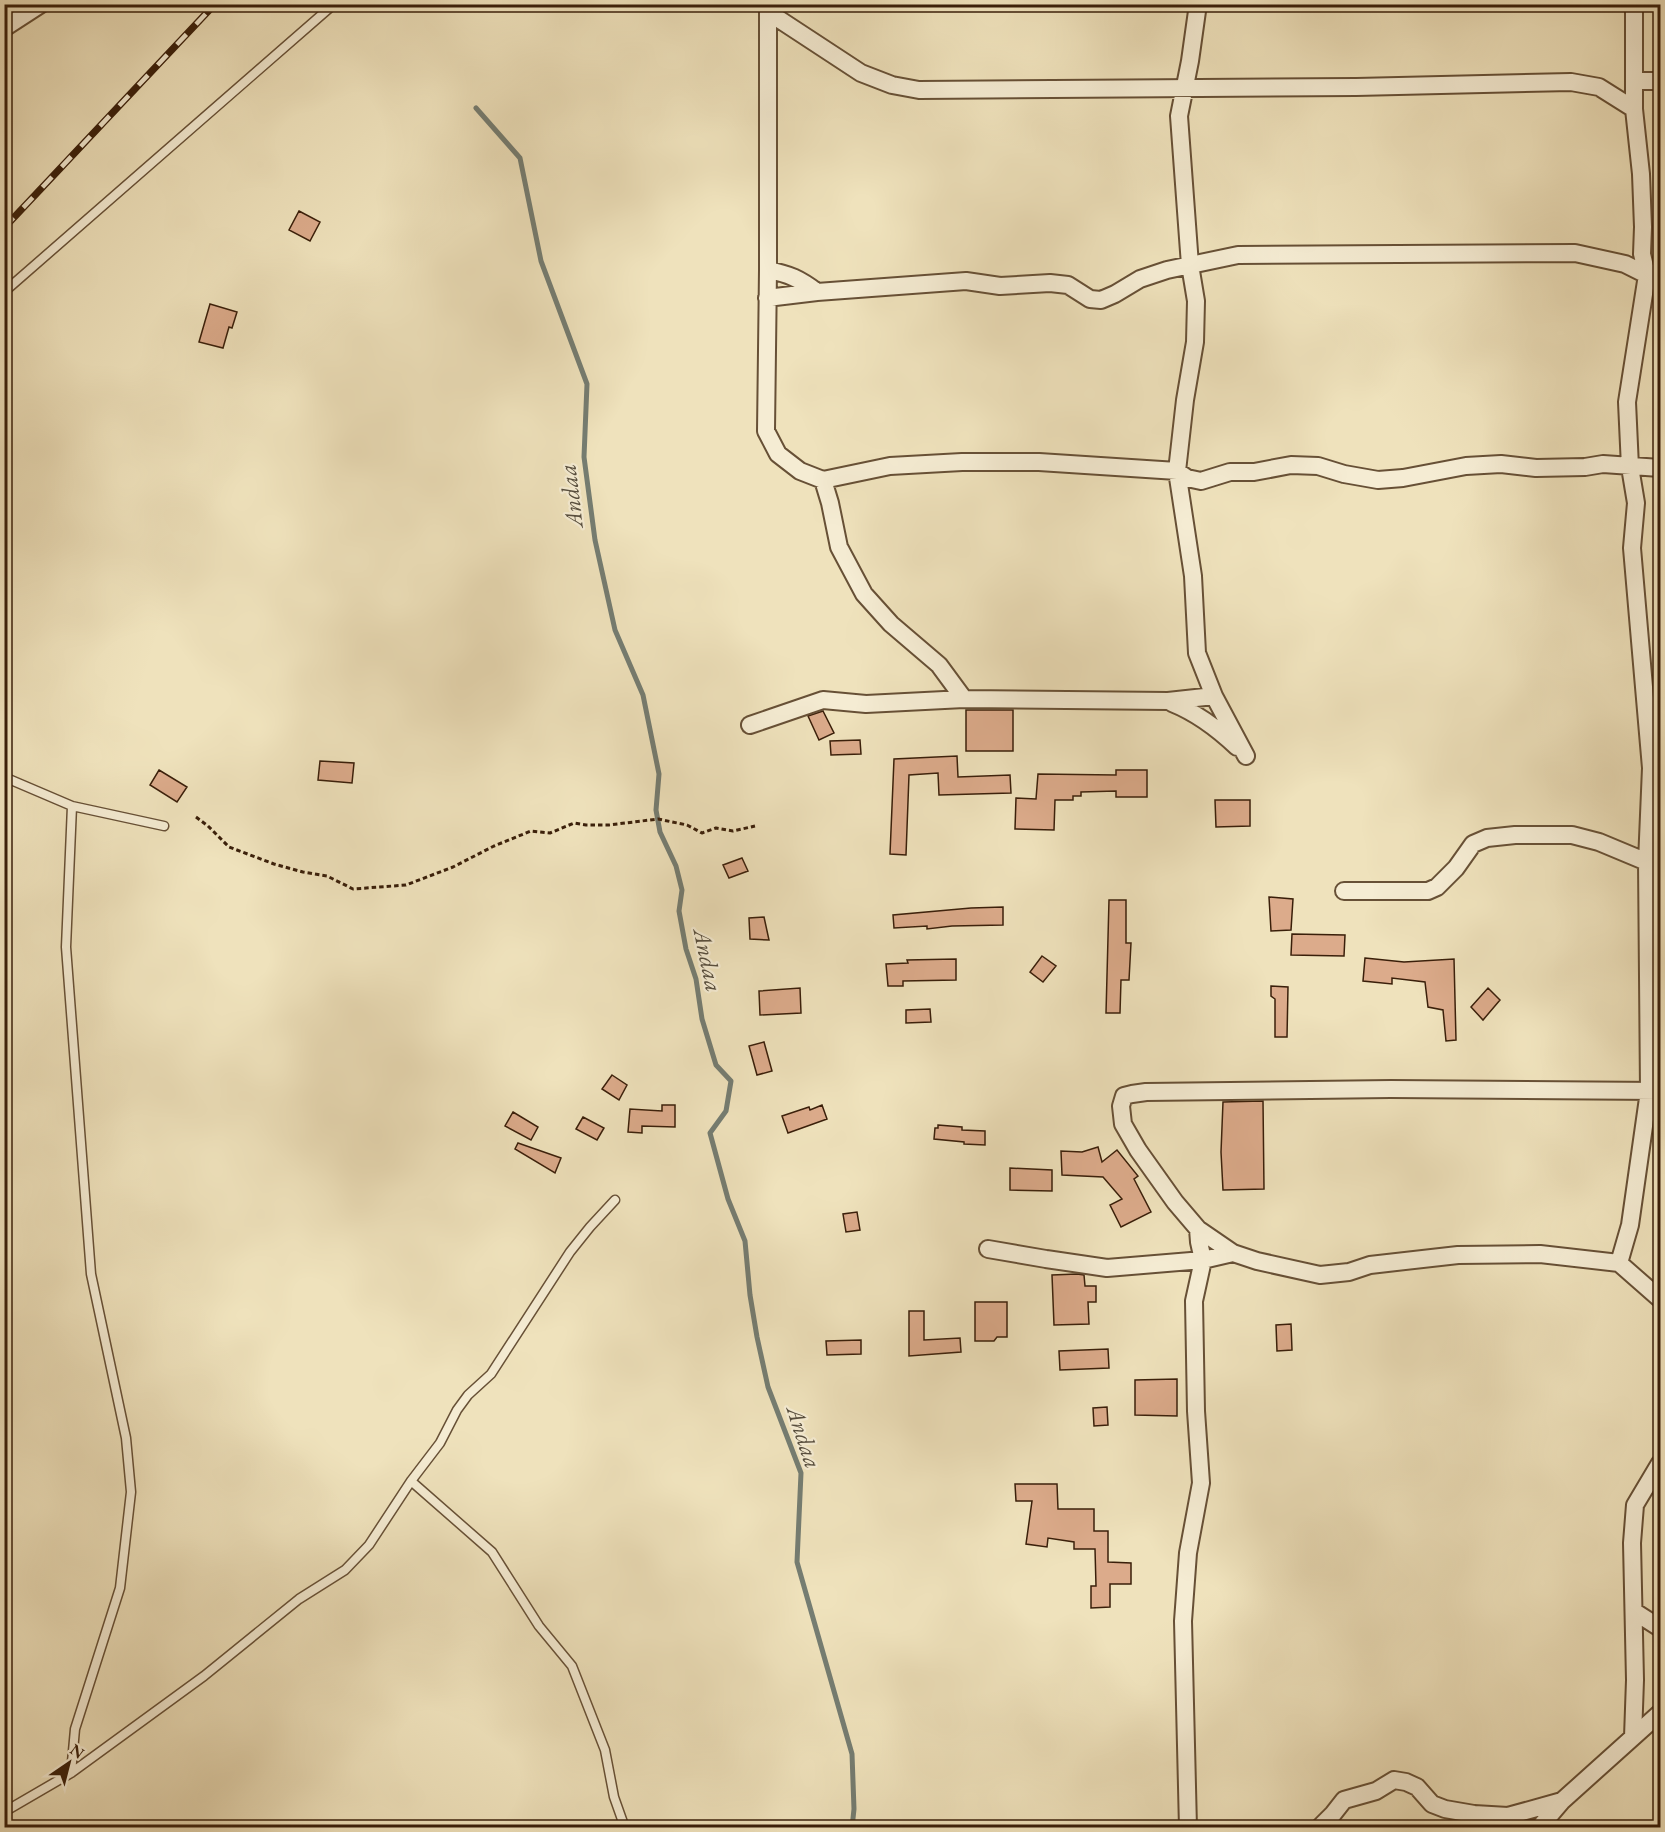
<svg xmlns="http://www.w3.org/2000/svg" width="1665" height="1832" font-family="'EB Garamond',serif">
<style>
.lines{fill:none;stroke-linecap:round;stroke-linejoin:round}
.stream{stroke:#757d72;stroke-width:5}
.building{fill:#dcab8b;stroke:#3a1f0a;stroke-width:1.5}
.service-casing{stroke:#675036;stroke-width:11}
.minor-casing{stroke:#675036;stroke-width:20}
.path{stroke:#3a1f0a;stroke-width:3;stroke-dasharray:4.5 3;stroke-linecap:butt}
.service{stroke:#f5ecd3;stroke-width:8}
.minor{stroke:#f5ecd3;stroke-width:16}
.rail-casing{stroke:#3a1f0a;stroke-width:7}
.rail{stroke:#f5ecd3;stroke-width:4.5;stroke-dasharray:14;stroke-linecap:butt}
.labels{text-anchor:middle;stroke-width:4.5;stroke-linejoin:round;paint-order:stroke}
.water-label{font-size:24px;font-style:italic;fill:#574e3e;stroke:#f5ecd3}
</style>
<rect width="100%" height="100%" fill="#efe2bc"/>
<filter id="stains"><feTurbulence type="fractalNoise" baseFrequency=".00333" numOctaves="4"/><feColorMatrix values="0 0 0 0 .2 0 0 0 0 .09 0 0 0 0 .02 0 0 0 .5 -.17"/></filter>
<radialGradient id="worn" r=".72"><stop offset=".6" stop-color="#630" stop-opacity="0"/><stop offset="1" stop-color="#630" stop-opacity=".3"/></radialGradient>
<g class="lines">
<!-- stream -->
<path class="stream" d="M476 108 520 158 541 261 587 384 584 457 595 540 615 630 643 695 659 774 656 810 660 832 676 866 682 890 679 911 686 949 696 979 702 1019 716 1065 731 1081 726 1111 710 1133 728 1199 745 1241 750 1295 757 1337 768 1387 801 1473 797 1562 852 1754 854 1809 852 1828"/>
</g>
<!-- building -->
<path class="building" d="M299 211 320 222 310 241 289 230Z
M210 304 237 312 232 328 229 327 223 348 199 342Z
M966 710H1013V751H966Z
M823 711 834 733 819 740 808 716Z
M860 740 861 754 831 755 830 741Z
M957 756 958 777 1010 775 1011 793 939 795 938 773 909 775 906 855 890 854 894 759Z
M320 761 354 763 352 783 318 780Z
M159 770 187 787 177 802 150 785Z
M1116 770H1147V797H1116V791L1081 792V796H1073V800H1055L1054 830 1015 829 1016 798 1036 799 1038 774 1116 775Z
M1215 800H1250V826L1216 827Z
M742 858 748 871 729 878 723 865Z
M1269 897 1293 899 1291 930 1271 931Z
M1109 900H1126V943H1131L1129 980H1121L1120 1013H1106Z
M1003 907V925L952 926 927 929V926L894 928 893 915 971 908Z
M764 917 769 940 750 939 749 918Z
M1292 934 1345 935 1344 956 1291 955Z
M1042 956 1056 966 1043 982 1030 972Z
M1365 958 1404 962 1454 959 1456 1040 1446 1041 1443 1010 1428 1007 1425 982 1392 978V984L1363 981Z
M956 959V980L903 981V986H888L886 964 908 963 907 960Z
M1271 986 1288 987 1287 1037H1275V999L1271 996Z
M800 988 801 1013 760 1015 759 991Z
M1488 988 1500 1000 1483 1020 1471 1007Z
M930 1009 931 1022 906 1023V1010Z
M764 1042 772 1071 757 1075 749 1046Z
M612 1075 627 1085 619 1100 602 1089Z
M1263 1101 1264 1189 1223 1190 1221 1152 1223 1102Z
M662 1105H675V1127L642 1126V1133L628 1132 630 1109 662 1111Z
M822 1105 827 1119 788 1133 782 1116 809 1107 810 1110Z
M513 1112 538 1127 531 1140 505 1126Z
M583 1117 604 1128 597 1140 576 1129Z
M938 1125 962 1127V1130L985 1131V1145L964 1144V1142L934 1139 935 1128H938Z
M518 1143 561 1158 555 1173 515 1149Z
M1098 1147 1102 1162 1117 1150 1138 1176 1134 1179 1151 1212 1121 1227 1110 1205 1122 1199 1103 1177 1062 1175 1061 1151 1082 1152Z
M1010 1168 1052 1170V1191L1010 1190Z
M857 1212 860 1230 846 1232 843 1214Z
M1077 1274 1084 1275 1085 1286H1096V1302H1088L1089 1324 1054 1325 1052 1275Z
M975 1302H1007V1337H997L994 1341H975Z
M909 1311H924V1340L960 1338 961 1352 909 1356Z
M1291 1324 1292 1350 1277 1351 1276 1325Z
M861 1340V1354L827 1355 826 1341Z
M1108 1349 1109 1368 1060 1370 1059 1351Z
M1177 1379V1416L1135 1415V1380Z
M1107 1407 1108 1425 1094 1426 1093 1408Z
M1015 1484H1057L1058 1509H1094V1531H1108V1562L1131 1563V1584H1110V1607L1091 1608V1586H1096L1095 1549H1074V1542L1048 1538 1047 1547 1026 1544 1032 1501H1016Z"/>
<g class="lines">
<!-- service casing -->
<g class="service-casing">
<path id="service" d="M4 292 334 4
M4 777 72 806 164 826
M411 1481 492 1552 539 1626 572 1666 605 1750 614 1797 625 1828
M71 1773 75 1729 120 1588 131 1492 126 1438 91 1274 66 947 72 806
M4 1812 71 1773 204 1676 299 1599 345 1570 369 1545 411 1481 440 1443 457 1410 468 1395 491 1374 570 1252 590 1227 615 1200"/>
</g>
<!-- minor casing -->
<g class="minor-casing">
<path id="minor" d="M768 4V270L766 431 778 454 800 471 823 480 890 466 962 462H1039L1177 471 1187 478 1201 481 1230 472H1254L1291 465 1318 466 1344 474 1378 480 1403 478 1466 466 1501 464 1536 468 1585 467 1603 464 1660 468
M1198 4 1190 61 1179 116 1190 265 1196 301 1195 342 1185 400 1177 471 1193 576 1197 653 1214 696 1246 756
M768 12 861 73 892 85 919 90 1356 87 1571 82 1599 87 1634 109
M4 28 41 4
M1634 81H1660
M768 270C789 274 800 279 817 292
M767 298 817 292 966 281 1000 286 1050 283 1068 285 1090 299 1101 300 1115 294 1140 279 1167 270 1238 255 1575 253 1625 264 1647 275
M823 480 830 503 839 547 864 594 891 624 939 665 964 699
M1172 703C1197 713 1217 728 1237 747
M750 725 823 700 866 704 964 699 1168 701 1214 696
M1344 891H1428L1437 887 1456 868 1473 844 1487 838 1515 835H1572L1599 842 1647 862H1660
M1660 1091 1391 1089 1146 1092 1132 1094 1124 1096 1121 1106 1123 1124 1138 1150 1175 1202 1198 1229 1233 1253 1257 1261 1320 1275 1349 1272 1370 1265 1458 1255 1540 1254 1619 1263 1660 1299
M988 1249 1046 1259 1107 1268 1203 1260 1233 1253
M1619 1263 1630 1225 1649 1091 1647 862 1651 768 1632 548 1636 503 1630 467 1627 402 1647 275 1642 254 1643 227 1641 174 1634 109V4
M1635 1612 1660 1628
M1633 1737 1635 1680 1632 1543 1635 1505 1660 1463
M1188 1828 1183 1621 1188 1553 1201 1483 1196 1411 1194 1301 1203 1260 1199 1242 1198 1229
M1319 1828 1333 1814 1344 1800 1376 1791 1394 1780 1406 1782 1417 1787 1432 1804 1445 1809 1474 1814 1508 1816 1562 1801
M1539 1828 1562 1801 1660 1713"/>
</g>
<!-- path -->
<path class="path" d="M196 817 208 826 229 847 274 864 303 872 327 876 353 889 406 885 453 867 494 846 531 831 550 833 574 823 586 825H609L658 819 687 825 702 833 716 828 733 831 755 826"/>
<!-- service -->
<use href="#service" class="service"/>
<!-- minor -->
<use href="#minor" class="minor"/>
<!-- rail casing -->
<g class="rail-casing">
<path id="rail" d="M4 228 215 4"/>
</g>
<!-- rail -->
<use href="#rail" class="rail"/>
</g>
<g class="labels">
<!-- water labels -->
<g class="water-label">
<text transform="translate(571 496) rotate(-97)" y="8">Andaa</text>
<text transform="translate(708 960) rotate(78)" y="8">Andaa</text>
<text transform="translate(804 1437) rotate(72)" y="8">Andaa</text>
</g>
</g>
<!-- margin -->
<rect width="1665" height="1832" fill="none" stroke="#efe2bc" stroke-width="24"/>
<rect x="6" y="6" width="1653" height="1820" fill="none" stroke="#3a1f0a" stroke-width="3"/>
<rect x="12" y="12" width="1641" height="1808" fill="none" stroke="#3a1f0a" stroke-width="1.5"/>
<!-- north arrow -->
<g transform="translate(69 1763) rotate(35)" stroke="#f5ecd3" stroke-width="4.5" paint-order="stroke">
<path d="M0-4.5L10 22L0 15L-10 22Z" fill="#3a1f0a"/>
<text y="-9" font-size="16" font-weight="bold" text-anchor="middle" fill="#3a1f0a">N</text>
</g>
<rect width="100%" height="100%" filter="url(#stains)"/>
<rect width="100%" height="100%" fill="url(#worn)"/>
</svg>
